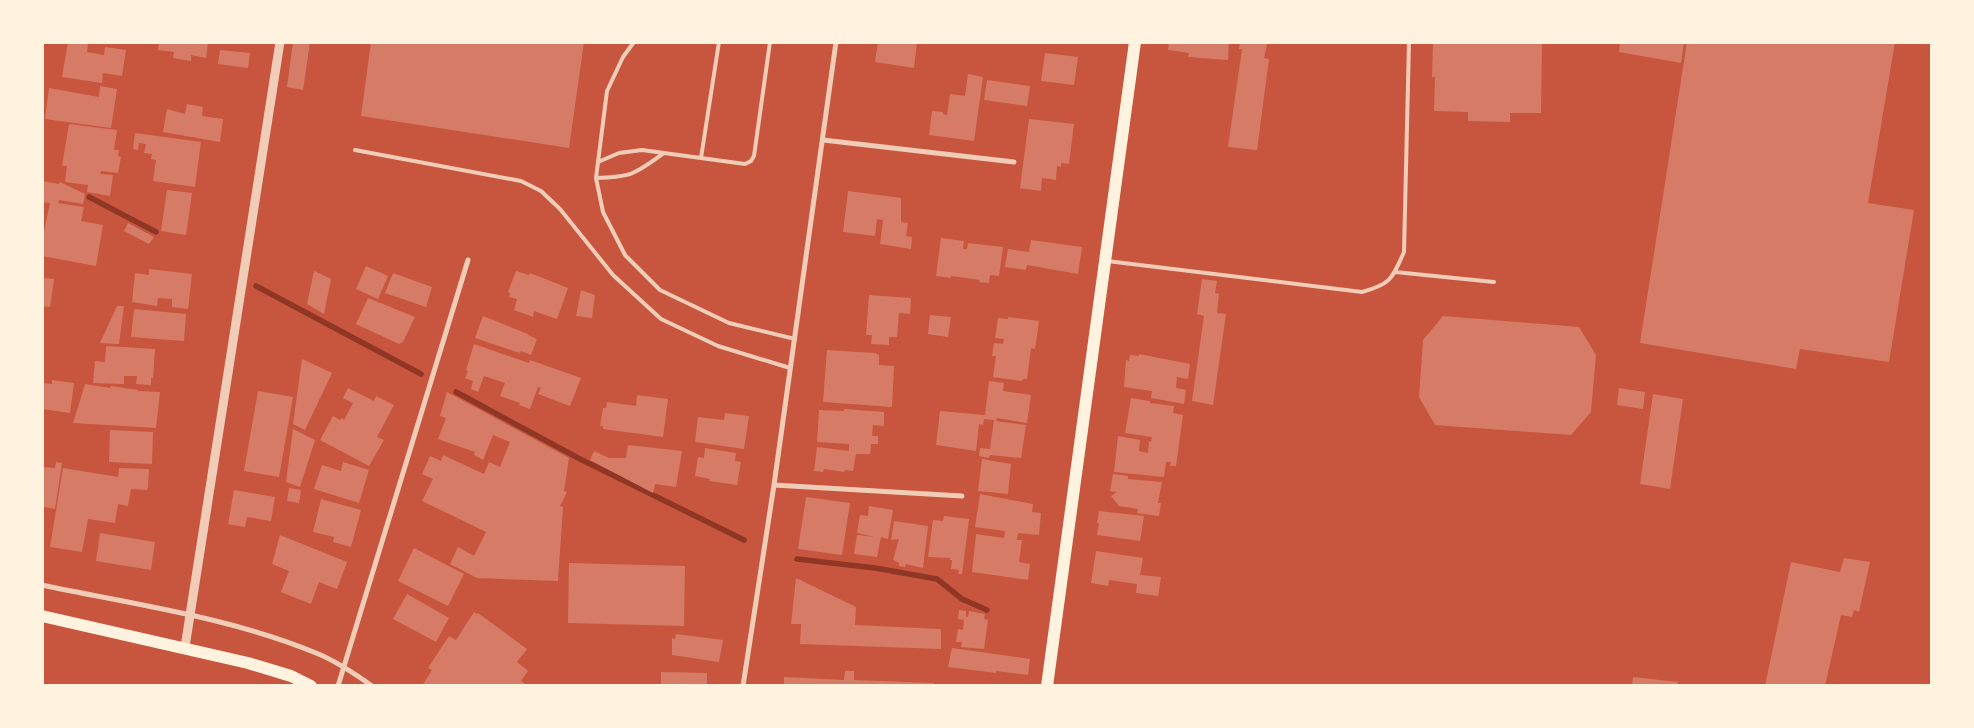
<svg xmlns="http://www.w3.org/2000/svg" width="1974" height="728" font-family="Karla,sans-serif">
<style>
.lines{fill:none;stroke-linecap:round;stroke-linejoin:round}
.stream{stroke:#8f3625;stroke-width:5.5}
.building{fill:#d67c66}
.service{stroke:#f1ccb7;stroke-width:4}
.minor{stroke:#f1ccb7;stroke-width:5}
.tertiary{stroke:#f1ccb7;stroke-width:9}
.primary{stroke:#fff3e0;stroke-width:12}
</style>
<rect width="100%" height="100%" fill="#c8553d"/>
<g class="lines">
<!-- stream -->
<path class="stream" d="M89 197 156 232
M256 286 421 374
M456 392 580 459 744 540
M797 559 875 568 937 579 962 599 987 610"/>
</g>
<!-- building -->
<path class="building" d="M68 42 88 44 87 52 104 55 105 47 126 50 122 76 103 73 102 83 62 77Z
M159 42H208L206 58 191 55V61L173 58 174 52 158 50Z
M293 42H310L303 90 287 87Z
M371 42H584L569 148 361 116Z
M878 42H917L914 68 875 62Z
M1169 42H1229L1228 60 1188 57 1189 53 1168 50Z
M1240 42H1265L1267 44 1264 58 1269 59 1257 150 1228 147 1242 49H1239Z
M1433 42H1542L1541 113H1510V122L1468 121V112L1434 111 1435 77H1432Z
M1620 42H1684L1681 63 1619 52Z
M1687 42H1895L1868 203 1914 210 1889 362 1800 349 1796 369 1640 343Z
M220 50 250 53 248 68 218 64Z
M1045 53 1078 57 1074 85 1041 81Z
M968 74 983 77 974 141 929 135 932 111 943 112V114L947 115 950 94 965 96Z
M987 80 1030 86 1027 106 984 100Z
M100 86 117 89 111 128 45 119 49 88 99 97Z
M187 104 203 107 202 116 223 119 220 142 163 132 167 109 185 114Z
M1029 119 1074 124 1069 164 1061 163V167L1057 166 1056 180 1042 178 1041 191 1020 188Z
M69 124 117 130 114 150H119L118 156 121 157 118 173 101 171 100 174 113 175 110 196 87 192 88 185 65 182 67 166H62Z
M135 133 201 142 195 187 153 181 156 160 151 159 152 154 144 153 146 144 139 143 138 150 133 149Z
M42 181 59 184 60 182 85 194 83 204 59 200 58 203 84 207 81 221 103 225 96 266 42 256V241L50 203 42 202Z
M167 190 192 193 186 235 161 231Z
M848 191 901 198V222L908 223 906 236 912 237 911 249 880 244 883 220 877 219 875 236 843 232Z
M128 223 154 237 149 244 124 231Z
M941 238 964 241 963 249H967L968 243 1003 247 999 276 990 275 989 283 979 282 980 280 951 276V278L936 276Z
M1031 240 1082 247 1078 274 1027 265 1026 270 1005 267 1008 249 1029 252Z
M366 266 388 276 378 299 356 289Z
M149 269 192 274 188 309 172 307V299L158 298 157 306 132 302 135 273 149 275Z
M314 271 331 279 324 314 307 304Z
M516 271 529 275 530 273 568 288 557 319 534 311 533 317 514 310 517 299 509 297 510 293 508 292Z
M393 273 432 287 426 307 385 293Z
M42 278 54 279 50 307 42 306Z
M1202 279 1217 281 1215 293 1219 294 1217 313 1226 314 1213 405 1192 401 1204 316 1197 314Z
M581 290 595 295 592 318 576 316Z
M869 295 911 298 910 314 899 313 897 337H889V345L871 344 872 335H866Z
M368 298 415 317 403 342 399 344 356 324Z
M117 306H124L119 344 100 343Z
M134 309 186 314 184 341 131 337Z
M930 315 951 317 948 337 928 334Z
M483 316 528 334V335L537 339 531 355 521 351 520 353 475 338Z
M1443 316 1579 327 1596 355 1591 412 1571 435 1435 425 1419 397 1423 340Z
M1008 317 1039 321 1035 349 1031 348 1027 379H1023L1022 381 993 377 996 356H992L994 343 1003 344 1004 339 995 338 998 318 1008 319Z
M474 344 529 363 530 360 581 378 570 406 538 394 541 388 538 387 530 409 519 405 520 403 500 396 505 383 484 376 478 392 471 389 473 381 465 378 468 371 466 370Z
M106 346 155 349 153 378H151V385L136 384 137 376H124V384L93 383 95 361 105 362Z
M827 350 874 353 879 355V365L894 366 892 407 823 402Z
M1139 354 1190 364 1188 379 1177 377 1176 388 1186 390 1184 404 1151 398 1152 391 1124 387 1126 360 1129 361 1130 355 1139 356Z
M302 359 332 373 305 430 293 424Z
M52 380 74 383 70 413 42 409 43 383 52 384Z
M989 381 1004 383 1003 391 1031 395 1027 423 997 418 996 421 1026 425 1021 458 990 455 989 458 979 456 980 448 990 449 994 420 984 419 983 425 979 424 976 451 936 445 940 411 985 415Z
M85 384 110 388 111 386 138 390V391L160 392 156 428 73 423Z
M348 388 374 401 376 396 394 405 377 437 384 440 369 466 320 440 333 416 340 420 342 418 344 420 353 403 343 398Z
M1619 388 1645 392 1643 409 1617 405Z
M258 391 293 397 279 477 244 471Z
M447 392 569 458 564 491 567 492 560 506 563 507 558 581 477 578 450 564 458 547 474 556 486 532 422 501 433 479 422 474 430 456 441 461 443 455 484 474 489 462 500 467 510 442 493 435 483 460 474 455 475 452 438 439 446 418 440 416Z
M1653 394 1683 399 1670 489 1640 484Z
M637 395 668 399 663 437 603 429V426H600L603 408H606L607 402 636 406Z
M1131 398 1150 401V403L1174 406 1173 413 1183 415 1176 466H1170L1171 462H1166L1164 477 1114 472 1118 436 1140 440 1139 451 1148 453 1149 441 1151 442 1152 437 1125 433Z
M844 409 884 412V426L873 425 872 436H878V444H871L870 454H856L853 471 845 470 844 472 824 469 823 472 814 471 817 447 849 451V444L817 442 819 410 844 411Z
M725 413 749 416 744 449 695 442 698 417 724 420Z
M293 429 315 440 300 487 286 482Z
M110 430 153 432 152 464 109 462Z
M628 445 682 451 676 487 655 484 653 493 590 460 594 451 609 458H626Z
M705 448 736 453 735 461 741 462 737 485 709 481 710 479 695 476 698 457 704 458Z
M982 459 1011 464 1008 494 978 491Z
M56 462 62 463 55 509 44 507 42 467 55 468Z
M343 462 369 470 359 503 314 489 322 465 341 471Z
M63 468 118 477 119 468 149 469 148 487 147 490 131 489 128 506 118 504 115 523 88 519 82 552 50 547Z
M1113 474 1128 476V479L1162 482 1158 503H1161L1159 516 1137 513 1138 509 1119 506 1111 496 1117 492 1110 491Z
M289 488 301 490 299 503 287 501Z
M234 490 275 497 271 521 247 517 245 527 228 524Z
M980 494 1033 504 1032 512 1041 513 1039 535 1018 533 1017 540H1022L1019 562 1030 564 1028 580 972 572 976 534 1004 538 1005 531 975 527Z
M806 497 850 503 842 555 798 549Z
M321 499 361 510 351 547 333 542 334 537 313 532Z
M869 506 893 510 888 539 881 537 877 557 854 554 857 535 875 537 857 533 860 515 868 516Z
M1099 511 1144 516 1140 541 1097 535 1099 523H1097Z
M944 516 969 519 962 574H958L959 570 951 569 952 560H950V558L928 557 933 520 943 521Z
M894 521 928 526 923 568 906 564 905 567 899 566V563L893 560 899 539 891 540Z
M100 533 155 542 151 570 96 561Z
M280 535 347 562 337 589 319 582 311 604 281 592 289 571 272 564Z
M414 548 464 574 448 606 398 581Z
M1096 551 1143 558 1140 575 1161 577 1158 596 1136 593 1137 584 1109 580 1108 586 1091 583Z
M1844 558 1870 562 1859 612 1854 610 1852 617 1841 615 1825 686H1765L1791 562 1840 572Z
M569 563 685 566 684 626 568 623Z
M796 578 856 607 855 625 941 629V649L800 644 801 624H791Z
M407 594 449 618 436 642 393 619Z
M959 610 966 611V617H968L969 611 985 614 984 619 988 620 984 649 961 647 962 642H956L958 629 963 630 964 620 958 619Z
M474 612 477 614 478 613 527 649 517 662 528 671 521 681 528 686H422L432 670 428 668 449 636 456 640Z
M676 634 723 640 719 662 672 655V638L675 639Z
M952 648 1030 659 1028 675 996 671V673L948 667Z
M845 671H854V680L934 683V686H784V677L844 680Z
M661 672 707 673V686H661Z
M1633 677 1678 682 1677 686H1632Z"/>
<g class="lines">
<!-- service -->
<path class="service" d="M634 42 623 57 607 91 596 178 603 212 625 255 660 290 729 323 795 339
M355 150 521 181 541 191 560 209 613 275 661 319 718 346 790 368
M701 158 719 42
M598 162 619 153 642 150 745 164 751 161 754 156 770 42
M596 178C632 177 635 174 664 153
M1107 261 1362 292C1391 284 1392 279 1404 252L1409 42
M1395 272 1494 282"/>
<!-- minor -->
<path class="minor" d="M823 140 1014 162
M774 485 962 496
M42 585C131 604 233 618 316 653 336 661 354 673 372 686
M338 686 468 260
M743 686 774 485 836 42"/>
<!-- tertiary -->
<path class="tertiary" d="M185 647 280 42"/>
<!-- primary -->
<path class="primary" d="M42 616 248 663 291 676 311 686
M1047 686 1135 42"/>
</g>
<!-- border -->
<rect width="1974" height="728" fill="none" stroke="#fff3e0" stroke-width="88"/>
</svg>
